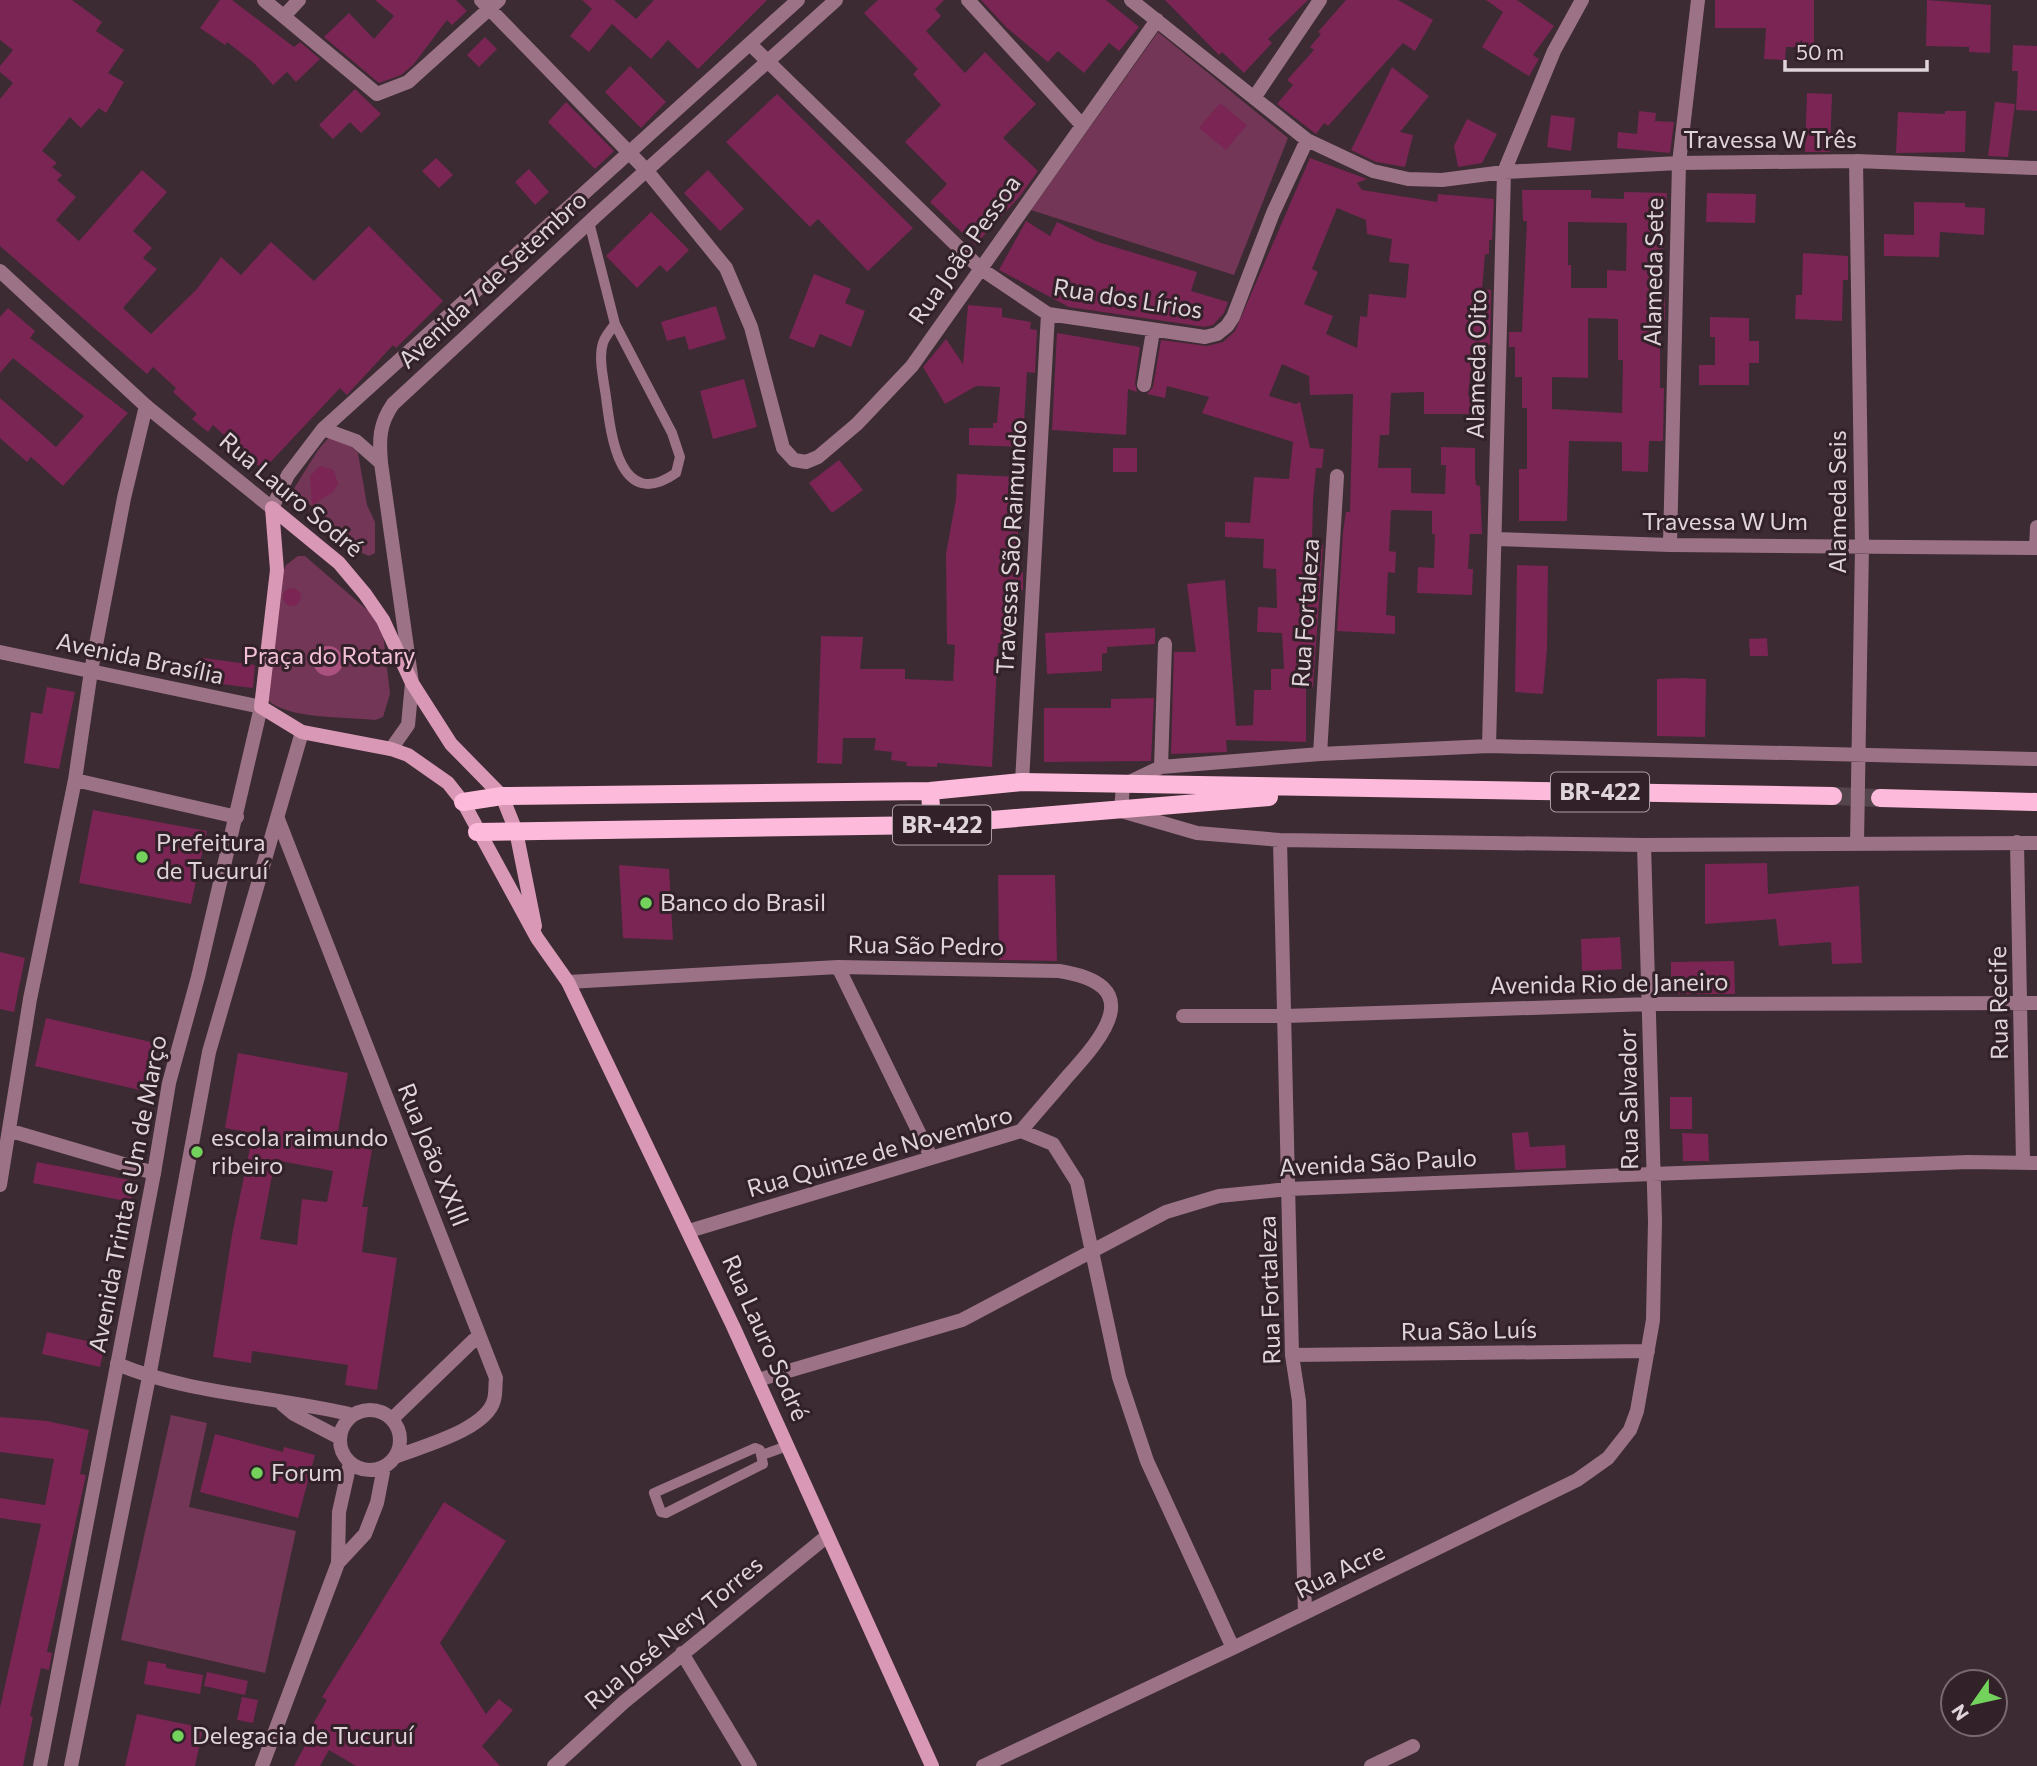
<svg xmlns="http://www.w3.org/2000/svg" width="2037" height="1766" font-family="Commissioner,sans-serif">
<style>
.green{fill:#733656}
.water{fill:#aa517f}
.building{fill:#7a2554;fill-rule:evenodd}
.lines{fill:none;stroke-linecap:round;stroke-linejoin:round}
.primary-tunnel{stroke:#54444c;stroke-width:18;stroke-dasharray:18 9;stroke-linecap:butt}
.service{stroke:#9c7386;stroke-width:10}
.minor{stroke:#9c7386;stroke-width:14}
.tertiary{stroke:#9c7386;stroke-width:14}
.secondary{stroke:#d998b6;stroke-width:14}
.primary{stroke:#febada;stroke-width:18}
.poi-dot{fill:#73d25c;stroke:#322129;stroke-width:2.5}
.labels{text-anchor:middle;stroke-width:6;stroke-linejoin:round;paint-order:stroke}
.shield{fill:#322129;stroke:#ab9ea4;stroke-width:2}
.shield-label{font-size:23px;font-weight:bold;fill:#dfd4d9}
.street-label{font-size:24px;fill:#dfd4d9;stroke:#322129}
.park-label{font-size:24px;fill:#f4c2d8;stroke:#322129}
.poi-label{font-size:24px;fill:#dfd4d9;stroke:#322129;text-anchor:start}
</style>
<rect width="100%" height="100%" fill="#3c2b33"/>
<!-- green -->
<path class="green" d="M1158 32 1288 138 1234 275 1031 210Z
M331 435 346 440 358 453 367 505 375 522V553L369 556C347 548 335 526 319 511 310 504 298 499 293 490L318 450Z
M298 556H305L372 614 383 633 390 694 383 717 375 720C348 717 284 719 267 699L282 575 286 565Z
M171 1415 207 1423 189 1507 296 1531 265 1673 121 1640Z"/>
<!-- water -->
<path class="water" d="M313 661a15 15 0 1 1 30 0a15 15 0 1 1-30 0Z"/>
<!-- building -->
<path class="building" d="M0 0H72L102 22 96 31 124 50 108 73 124 82 106 113 99 108 81 128 70 117 42 151 57 163 52 167 62 175 57 180 76 197 56 220 79 241 142 170 167 192 133 231 152 248 143 258 157 269 123 308 151 334 197 289 221 257 241 275 271 242 314 281 369 226 443 301 396 348 393 345 347 395 340 388 263 470 213 425 208 432 192 419 197 414 173 392 176 388 153 367 147 374 0 246V99L13 83 0 72V66L13 50 0 40Z
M220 0H232L294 47 300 42 320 59 296 82 287 72 273 85 254 63 227 42 225 45 200 28Z
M375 0H456L467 11 452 25 447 20 413 65 401 75 379 83 324 37 349 13 374 39 394 16Z
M582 0H614L636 19 654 0H767L698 69 668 40 651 59 612 24 589 52 570 36 592 9Z
M878 0H944L935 9 941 16 926 31 965 73 985 52 1036 104 1003 138 1038 171 1020 196 975 245 930 202 947 184 905 142 941 105 913 74 918 69 864 13Z
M981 0H1106L1139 27 1119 51 1109 43 1084 73 1058 51 1048 62 1007 28Z
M1165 0H1308L1268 39 1272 43 1244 73 1222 52 1219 55Z
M1346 0H1398L1433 20 1415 51 1403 43 1328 126 1324 123 1316 134 1277 104 1293 85 1287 80 1314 50 1310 47 1321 34 1318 32Z
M1486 0H1517L1554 26 1533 55 1539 59 1529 76 1482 47 1503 12Z
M1715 0H1814V47H1786L1785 60 1764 59 1766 28H1715Z
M1927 0 1991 5 1990 53 1969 52V47L1926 46Z
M485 37 497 49 479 67 467 55Z
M2013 45 2037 46V111L2016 110 2018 71H2012Z
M630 66 666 102 641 128 605 92Z
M1392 67 1429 96 1400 132 1413 135 1405 167 1376 162 1351 150Z
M355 89 381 114 361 133 350 122 333 139 319 125Z
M1807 93 1832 94 1830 152H1805Z
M777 94 913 228 868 271 818 219 810 227 726 142Z
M566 102 614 151 595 169 548 122Z
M1995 102 2015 104 2008 157 1988 156Z
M1220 103 1247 125 1226 150 1199 128Z
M1639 111 1656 113 1655 121 1674 122 1670 153 1617 148 1618 132 1637 134Z
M1945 111H1966L1965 152 1896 153 1898 112 1945 114Z
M1551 115 1575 118 1571 151 1547 147Z
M1467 119 1497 134 1482 163 1458 167 1454 146Z
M436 158 453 175 439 188 422 171Z
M1310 158 1367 179 1357 183 1362 190 1437 202 1438 194 1494 199 1492 240H1489V254H1485L1482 289 1491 290 1490 345 1474 343 1468 395H1476V414H1424V392L1391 393 1389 435H1380L1378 468H1411V493L1445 494 1446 465H1441V447L1475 448V476L1476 485 1480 486 1482 534H1470L1468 569H1473L1472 595 1417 593 1418 567 1434 568 1435 534H1432V511L1391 510 1389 551 1396 552 1395 573 1388 572 1386 615 1395 616V634L1337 631 1343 532 1346 512H1350L1353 394 1310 395 1309 376 1282 364 1269 396 1296 404 1300 402 1310 448 1324 449 1322 468H1316L1313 500 1312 545H1323L1313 687H1306V742L1226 740 1227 752 1171 754 1174 652H1196L1187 584 1225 580 1236 726 1253 725 1254 690H1271V669H1284L1282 633 1257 632 1258 607 1277 608 1276 569 1263 568 1264 539 1225 537V522L1250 523 1254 477 1289 479 1293 442 1202 413 1209 397 1167 386 1165 398 1147 394 1153 387 1161 340 1207 346 1223 342 1235 331ZM1337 208 1366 220 1367 234 1392 239 1389 262 1409 264 1406 298 1369 294 1367 317 1360 316 1357 348 1326 334 1333 316 1304 304 1318 272 1312 269Z
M529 169 549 192 535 205 515 182Z
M708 170 744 209 720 231 684 193Z
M1522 190H1591V198L1624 199V192L1667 193 1663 249H1658L1656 298H1665V320H1660V388H1664L1663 441H1649L1648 472 1622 471V442L1569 441 1567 521H1519V469H1527V408H1522V377H1515V347H1509V332H1522L1527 221H1523ZM1568 222 1627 223 1626 271 1607 270V288H1571V265H1568ZM1588 318 1618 319V360H1623L1622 413 1552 409V377L1588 378Z
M1707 193 1756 194 1755 223 1706 222Z
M1914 202 1965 203V207L1985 208 1984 235 1940 232 1939 257 1884 256V234L1914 235Z
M651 212 689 250 667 272 660 265 637 288 606 256Z
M1026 221 1050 236 1057 222 1098 242 1197 272 1191 291 1228 302 1224 313 1213 325 1205 327 1069 307 999 270Z
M1803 253 1848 256V280H1843L1842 321 1795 319 1796 295H1802Z
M814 274 851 289 845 303 865 311 851 347 820 334 814 348 789 338Z
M968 305 1002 308V317L1031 322 1030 329 1037 330 1035 373 1027 372 1024 423H1027V447L969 445V428H993V423H997L1000 387 976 386 945 404 923 367 946 339 963 364Z
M716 306 726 339 689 350 685 336 667 341 661 322Z
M8 308 35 331 30 338 128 413 63 486 31 457 27 462 0 438V398L56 447 84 416 13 358 0 373V317Z
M1710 317 1749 318V341H1759V363H1749V385H1699V365H1715V337H1710Z
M1057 333 1140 347 1135 383 1137 392 1128 389 1126 435 1052 430Z
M744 379 757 427 713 439 700 391Z
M1113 448H1137V472H1113Z
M839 460 863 490 832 513 809 483Z
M320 466 334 470 338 484 333 492 312 505 310 476Z
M957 474 1018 477V572H1023V590H1015V643H998L992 767 937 763V767L906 766 907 762 891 760 892 752 874 750 876 738H843L842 764 817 763 821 636 863 637 860 669H905V679L953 681 955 645 947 644 946 554 956 499Z
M1517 565 1548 566 1547 648 1543 694 1515 692Z
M283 597a9 9 0 1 1 18 0a9 9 0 1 1-18 0Z
M1155 628V644L1107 647V653L1102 654V671L1047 674 1045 633Z
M1767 638 1768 656H1750L1749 639Z
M203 658 255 665 253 688 205 682 206 673 201 672Z
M1682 678 1706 679 1705 737 1657 736V679Z
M47 687 75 692 59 769 24 763 31 712 42 714Z
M1154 698 1151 761 1044 762V708H1111V699Z
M93 810 207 831 191 904 79 883Z
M1767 863 1768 894 1859 886 1862 963 1832 964 1831 942 1779 946 1776 919 1705 924V864Z
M619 865 669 869 673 940 623 938Z
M998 875H1055L1057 961 999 960Z
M1620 937 1622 969 1582 971 1581 939Z
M0 952 25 958 14 1012 0 1009Z
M1734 961 1735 994H1671V962Z
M46 1018 155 1043 144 1091 35 1066Z
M238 1053 348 1073 336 1143 372 1150 362 1207H368L362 1252 397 1258 377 1390 345 1385 348 1365 252 1351 251 1363 213 1357 232 1235 253 1133 225 1128ZM275 1160 333 1171 327 1202 302 1199 297 1245 260 1239Z
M1670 1097H1692V1129H1670Z
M1528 1132 1530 1147 1565 1145 1566 1168 1515 1170 1512 1133Z
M1682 1133 1708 1134 1709 1161H1683Z
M37 1162 135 1181 131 1202 33 1183Z
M47 1332 105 1345 100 1367 42 1354Z
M0 1417 47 1421 89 1430 80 1474 86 1475 47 1652 52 1653 49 1670 41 1668 30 1716 33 1717 23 1766H0V1708L41 1524 0 1518V1498L45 1505 54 1459 0 1452Z
M215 1434 283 1452 284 1447 315 1455 298 1518 200 1492Z
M444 1502 506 1541 440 1643 486 1714 499 1699 513 1710 482 1746 500 1766H356L329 1750 320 1766H294L309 1738 306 1736 327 1700 322 1697Z
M148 1661 166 1664V1668L203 1675 200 1694 144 1684Z
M207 1672 248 1681 245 1695 204 1686Z
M242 1697 258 1700 253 1723 237 1720Z
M137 1714 203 1728 195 1766H125Z"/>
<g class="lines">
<!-- primary-tunnel -->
<path class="primary-tunnel" d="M1833 796 1880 798"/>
<!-- service -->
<path class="service" d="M589 222 615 324C611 330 605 336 603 343 598 358 604 381 606 397 611 437 620 512 676 473L680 457 672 433 615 324
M755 1448 760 1450 763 1464 666 1513 661 1512 654 1493Z
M762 1455 787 1446"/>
<!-- minor -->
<path class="minor" d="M264 0 377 94 408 82 499 0
M481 0 647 171 726 268 751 327 783 448 794 460 806 462 818 457 857 424 912 366 1157 20
M968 0 1081 124
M1131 0 1307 140 1373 171 1408 179 1442 180 1504 172 1679 163 1856 161 2037 168
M284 16 299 0
M751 45 981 269 1048 314 1205 337 1217 334 1227 326 1233 317 1273 213 1307 140
M1254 98 1320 0
M1856 161 1862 546 1857 843
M1144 385 1153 331
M1496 539 1670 545 2037 548
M1670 545 1679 163 1698 0
M2036 548 2037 527
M1489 746 1504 172 1554 51 1582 0
M1320 754 1337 476
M2037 759 1489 746 1320 754 1161 767 1123 785 1121 811 1197 833 1280 840 1644 845 2037 843
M1161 767 1165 644
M75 780 237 817
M1022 782 1048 314
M278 819 496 1378C495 1385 496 1393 494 1400 486 1430 422 1446 395 1457
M1280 840 1292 1355 1299 1401 1305 1613
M2017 842 2023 1162
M838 967 931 1157
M568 982 838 967 1059 971C1148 985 1104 1036 1067 1077 1052 1095 1036 1113 1021 1131
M1183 1016H1286L1650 1004 2037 1003
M11 1131 154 1173
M0 1185 30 999 75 780 91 671 124 498 146 406
M689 1231 1021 1131 1053 1144 1077 1182 1119 1377 1147 1461 1233 1648
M1292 1355 1648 1351
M117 1364C192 1395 275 1396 353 1415
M758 1380 962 1320 1166 1212 1219 1196 1289 1189 1652 1174 1968 1162 2037 1163
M282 1404 294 1414 340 1438
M340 1440a30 30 0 1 1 60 0a30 30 0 1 1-60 0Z
M392 1419 479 1335
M338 1563 365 1534 377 1503 384 1467
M682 1653 750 1766
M262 1766 338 1563 339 1512 350 1463
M554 1766 624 1702 826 1537
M983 1766 1233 1648 1577 1480 1608 1458 1630 1430 1637 1411 1653 1320 1655 1221 1644 845
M1371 1766 1413 1746"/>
<!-- tertiary -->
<path class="tertiary" d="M0 271 146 406 272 508 288 475 323 429 798 0
M323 429 356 441 381 463
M0 652 261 707 198 977 169 1083 154 1173 40 1766
M391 749 408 725 412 683 381 463C379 440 379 424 393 404L599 213 836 0
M71 1766 149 1377 209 1052 302 732"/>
<!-- secondary -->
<path class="secondary" d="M272 508 277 570 261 707 302 732 391 749 408 755 448 783 463 802 537 938 568 982 733 1326 932 1766
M272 508 339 563 365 594 383 620 412 683 451 744 502 796 516 831 535 926"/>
<!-- primary -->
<path class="primary" d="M930 791 932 825
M1880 798 2037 802
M463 802 502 796 930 791 1022 782 1833 796
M477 832 932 825 1269 797"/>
</g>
<!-- markers -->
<g class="poi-dot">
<circle cx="142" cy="857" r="7"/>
<circle cx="646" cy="903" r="7"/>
<circle cx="197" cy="1152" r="7"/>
<circle cx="257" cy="1473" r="7"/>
<circle cx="178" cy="1736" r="7"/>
</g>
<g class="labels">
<!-- shield labels -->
<g class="shield">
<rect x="1551" y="772.5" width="98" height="39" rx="5"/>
<rect x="893" y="805.5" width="98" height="39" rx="5"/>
</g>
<g class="shield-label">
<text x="1600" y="800">BR-422</text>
<text x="942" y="833">BR-422</text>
</g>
<!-- street labels -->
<g class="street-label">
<text x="1770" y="148">Travessa W Três</text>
<text transform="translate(965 250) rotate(-55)" y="8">Rua João Pessoa</text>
<text transform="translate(1654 272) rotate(-89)" y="8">Alameda Sete</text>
<text transform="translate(493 280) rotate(-43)" y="8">Avenida 7 de Setembro</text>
<text transform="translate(1128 299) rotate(9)" y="8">Rua dos Lírios</text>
<text transform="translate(1477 364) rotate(-89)" y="8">Alameda Oito</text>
<text transform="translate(291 495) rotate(40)" y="8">Rua Lauro Sodré</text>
<text transform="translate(1838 502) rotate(-90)" y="8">Alameda Seis</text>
<text x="1725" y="530">Travessa W Um</text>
<text transform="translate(1012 547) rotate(-87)" y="8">Travessa São Raimundo</text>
<text transform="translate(1306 613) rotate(-86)" y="8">Rua Fortaleza</text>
<text transform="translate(140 659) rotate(12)" y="8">Avenida Brasília</text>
<text transform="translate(926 946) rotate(1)" y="8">Rua São Pedro</text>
<text transform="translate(1609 984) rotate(-1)" y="8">Avenida Rio de Janeiro</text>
<text transform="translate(1999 1003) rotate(-91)" y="8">Rua Recife</text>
<text transform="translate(1629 1099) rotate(-91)" y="8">Rua Salvador</text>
<text transform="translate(880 1152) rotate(-16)" y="8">Rua Quinze de Novembro</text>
<text transform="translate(433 1155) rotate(68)" y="8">Rua João XXIII</text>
<text transform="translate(1378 1163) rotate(-3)" y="8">Avenida São Paulo</text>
<text transform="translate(128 1194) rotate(-79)" y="8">Avenida Trinta e Um de Março</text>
<text transform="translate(1270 1290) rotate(-92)" y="8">Rua Fortaleza</text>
<text transform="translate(1469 1331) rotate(-1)" y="8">Rua São Luís</text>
<text transform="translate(765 1338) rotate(66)" y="8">Rua Lauro Sodré</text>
<text transform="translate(1340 1571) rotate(-26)" y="8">Rua Acre</text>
<text transform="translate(674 1633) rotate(-40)" y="8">Rua José Nery Torres</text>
</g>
<!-- park labels -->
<g class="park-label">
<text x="329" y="664">Praça do Rotary</text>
</g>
<!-- poi labels -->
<g class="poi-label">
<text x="156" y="851">Prefeitura<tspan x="156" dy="28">de Tucuruí</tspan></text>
<text x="660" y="911">Banco do Brasil</text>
<text x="211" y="1146">escola raimundo<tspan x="211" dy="28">ribeiro</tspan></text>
<text x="271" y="1481">Forum</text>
<text x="192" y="1744">Delegacia de Tucuruí</text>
</g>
</g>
<!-- north arrow -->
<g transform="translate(1974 1703) rotate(236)"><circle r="33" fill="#322129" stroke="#77696f" stroke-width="2"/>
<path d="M0-5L12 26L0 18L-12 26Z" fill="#73d25c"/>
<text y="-10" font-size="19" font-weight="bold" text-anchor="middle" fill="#dfd4d9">N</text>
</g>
<!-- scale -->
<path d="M1785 60v10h142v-10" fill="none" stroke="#dfd4d9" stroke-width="3.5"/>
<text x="1796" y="60" font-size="21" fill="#dfd4d9" stroke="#322129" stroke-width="5" paint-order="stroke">50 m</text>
</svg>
